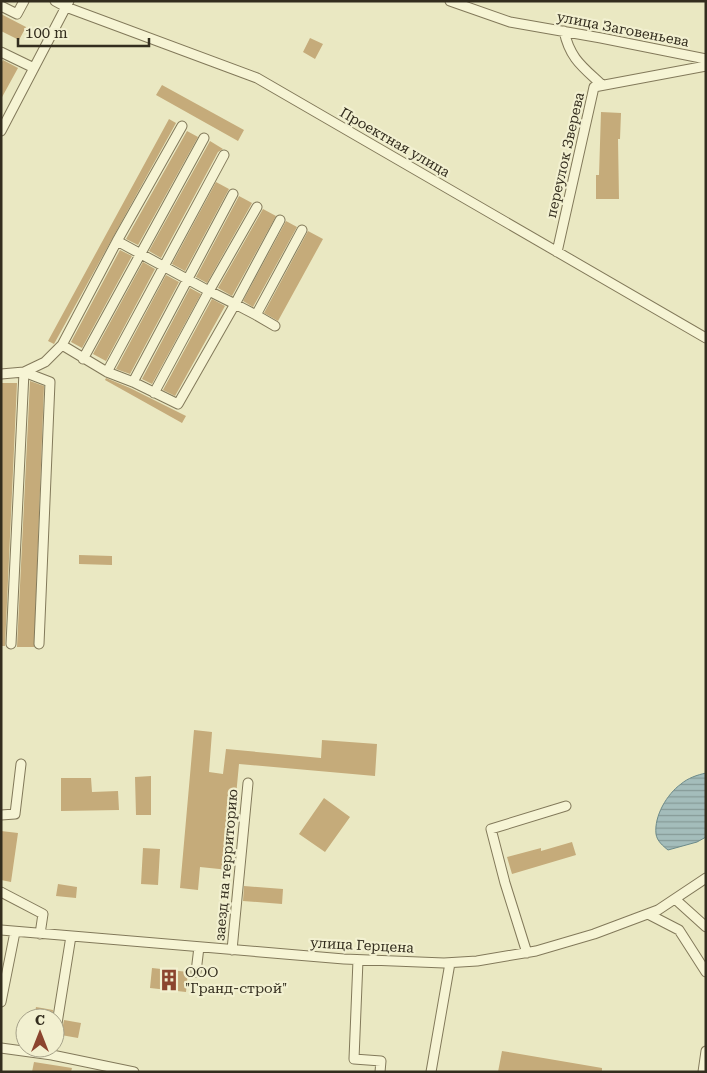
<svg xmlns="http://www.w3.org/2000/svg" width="707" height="1073" font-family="'Roboto Serif',serif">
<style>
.water{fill:url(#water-rules);stroke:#6c8a89}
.building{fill:#c5ab7a}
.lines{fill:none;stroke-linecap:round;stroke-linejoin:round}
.minor-casing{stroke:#82795a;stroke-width:11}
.minor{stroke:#f6f4d4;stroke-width:9}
.labels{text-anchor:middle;stroke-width:4.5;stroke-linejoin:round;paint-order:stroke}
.street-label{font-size:14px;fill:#332d1e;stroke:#f2f0d0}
.poi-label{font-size:14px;fill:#332d1e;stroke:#f2f0d0;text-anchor:start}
</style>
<defs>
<pattern id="water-rules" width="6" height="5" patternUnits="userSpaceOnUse" patternTransform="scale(1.25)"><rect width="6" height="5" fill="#a4bdbb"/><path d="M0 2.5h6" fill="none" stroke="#869a97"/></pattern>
</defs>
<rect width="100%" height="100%" fill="#eae8c2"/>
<!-- water -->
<path class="water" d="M706 773V837L697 842 668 850C663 846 657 841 656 834 654 816 667 794 681 784 688 778 697 775 706 773Z"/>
<!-- building -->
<path class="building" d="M1 14 26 27 19 40 1 31Z
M310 38 323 44 315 59 303 52Z
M3 60 18 68 1 99V64Z
M162 85 244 130 238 141 156 95Z
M601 112 621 113 620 139H618L619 199H596V175H599Z
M169 119 176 123 54 344 48 341Z
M187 131 198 137 138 245 126 239Z
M210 141 223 149 218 152 161 258 149 251Z
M216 182 229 189 185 271 172 264Z
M239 196 252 203 207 283 196 277Z
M263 209 276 216 232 296 218 288Z
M286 221 297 227 253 307 243 301Z
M308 231 323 239 278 321 264 313Z
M120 250 132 256 82 348 71 342Z
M143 262 155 269 106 361 93 354Z
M166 275 179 282 130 374 116 369Z
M190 288 201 294 152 384 142 379Z
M212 299 225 306 175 396 163 390Z
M106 378 130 388 186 416 182 423 105 380Z
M30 381 44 386 34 647H17Z
M1 383H17L5 646H1Z
M79 555 112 556V565L79 564Z
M194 730 212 732 209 772 223 774 226 749 321 758 322 740 377 744 375 776 239 764 229 870 200 867 198 890 180 888Z
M151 776V815H136L135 777Z
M61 778H91L92 792 118 791 119 810 61 811Z
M324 798 350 817 325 852 299 834Z
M1 831 18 833 11 882 1 880Z
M572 842 576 855 512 874 507 857 541 848V851Z
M143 848 160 849 158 885 141 884Z
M58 884 77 887 76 898 56 896Z
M244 886 283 889 282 904 243 901Z
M152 968 188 972 186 992 150 988Z
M36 1007 53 1010 52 1018H34Z
M64 1020 81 1023 78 1038 61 1035Z
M502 1051 602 1068V1072H498Z
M34 1062 72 1068 71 1072H32Z"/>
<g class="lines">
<!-- minor casing -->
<g class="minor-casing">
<path id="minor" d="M55 1 66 7 257 78 706 338
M450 1 510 22 601 38 706 59
M1 6 17 14 24 1
M564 31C570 59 583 67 602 85
M1 52 34 68
M182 126 117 241 209 291 257 207
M1 131 69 1
M557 252 594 87 706 66
M275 326 256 315 302 230
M62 345 107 372 133 382 178 404 235 304 256 315
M83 359 204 138
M107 372 224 155
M1 374 24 372 45 362 62 345 117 241
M133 382 233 194
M154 393 209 291 235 304 280 220
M11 644 24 372 50 382 39 644
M1 815 15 814 21 764
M1 892 43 914 40 934
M675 899 706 927
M648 914 679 930 706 972
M1 930 344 959 444 963 477 961 536 951 594 934 658 910 706 878
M232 950 248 783
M527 953 505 883 491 829 566 806
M358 960 354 1059 381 1061 380 1072
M196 972 199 947
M1 1002 15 932
M55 1036 71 936
M1 1048 52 1055 134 1072
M431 1072 450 963
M703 1072 706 1051"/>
</g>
<!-- minor -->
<use href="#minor" class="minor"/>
</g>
<!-- icons -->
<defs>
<g id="building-bare" transform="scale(1.725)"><path d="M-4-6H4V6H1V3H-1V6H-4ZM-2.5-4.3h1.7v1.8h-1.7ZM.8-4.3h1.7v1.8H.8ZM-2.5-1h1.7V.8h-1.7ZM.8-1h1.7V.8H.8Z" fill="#8c452f" stroke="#f2f0d0" stroke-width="2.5" paint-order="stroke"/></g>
</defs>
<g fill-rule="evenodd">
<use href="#building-bare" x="169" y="980"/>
</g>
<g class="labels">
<!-- street labels -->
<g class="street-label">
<text transform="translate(623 29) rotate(11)" y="5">улица Заговеньева</text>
<text transform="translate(395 142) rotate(30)" y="5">Проектная улица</text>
<text transform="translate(565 155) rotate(-77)" y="5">переулок Зверева</text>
<text transform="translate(226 865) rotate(-85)" y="5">заезд на территорию</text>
<text transform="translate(362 945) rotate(3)" y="5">улица Герцена</text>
</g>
<!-- poi labels -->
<g class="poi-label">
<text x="185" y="977">ООО<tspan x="185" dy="16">"Гранд-строй"</tspan></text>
</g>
</g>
<!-- border -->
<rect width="707" height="1073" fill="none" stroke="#332d1e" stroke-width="5"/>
<!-- north arrow -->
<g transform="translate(40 1033)"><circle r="24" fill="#f2f0d0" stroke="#a6a289"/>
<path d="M0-4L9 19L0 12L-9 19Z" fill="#8c452f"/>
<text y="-8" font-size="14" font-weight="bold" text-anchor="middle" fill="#332d1e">С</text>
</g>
<!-- scale -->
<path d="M18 38v8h131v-8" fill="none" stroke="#332d1e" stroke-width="2.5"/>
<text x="25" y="38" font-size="15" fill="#332d1e" stroke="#f2f0d0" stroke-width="4" paint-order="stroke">100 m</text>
</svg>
